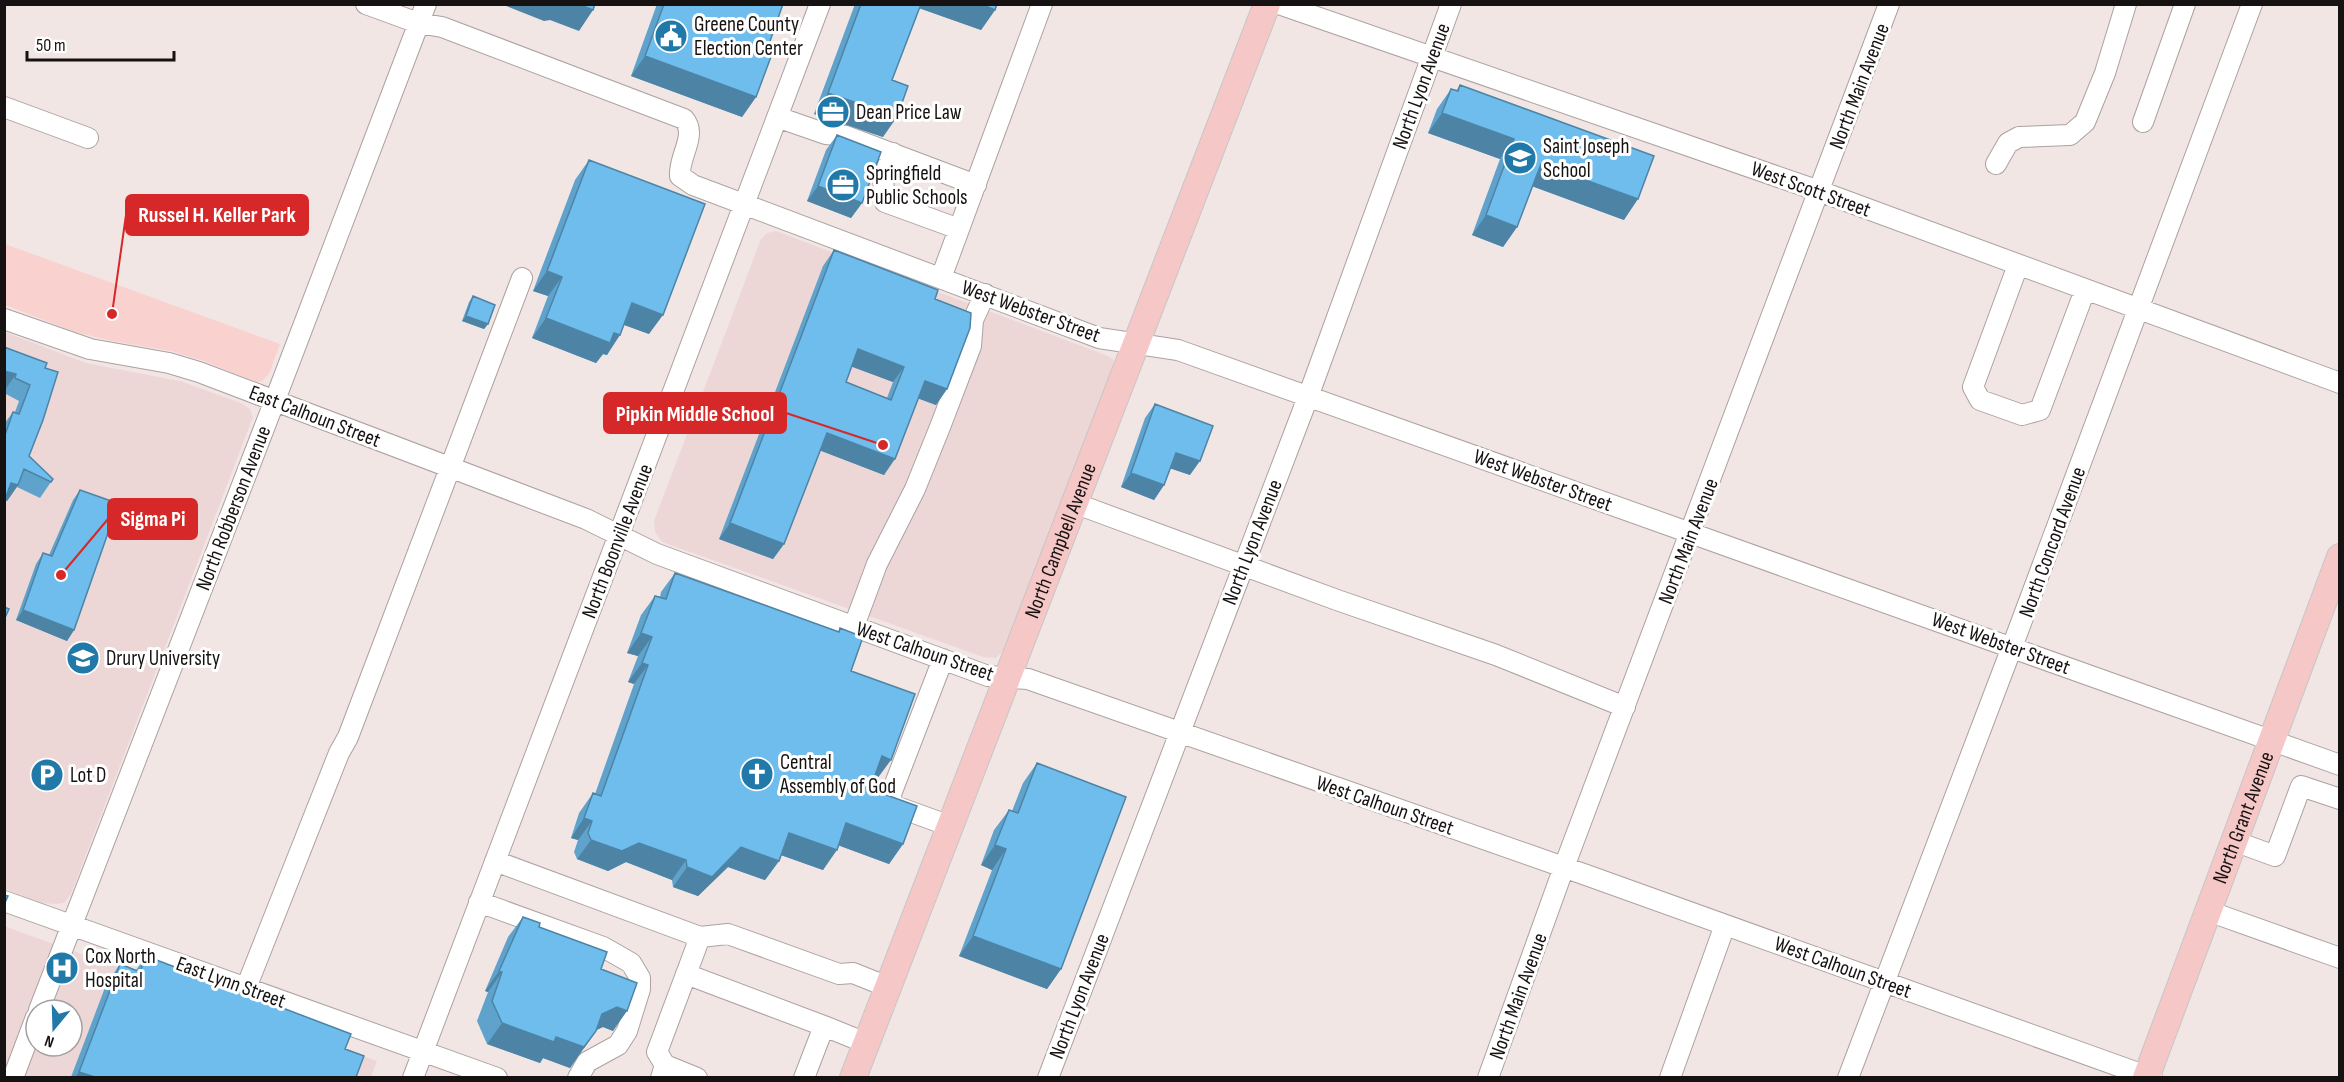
<svg xmlns="http://www.w3.org/2000/svg" width="2344" height="1082" font-family="'Sofia Sans Condensed',sans-serif">
<style>
.built{fill:#ecd7d6;fill-rule:evenodd}
.green{fill:#f9d1cf}
.lines{fill:none;stroke-linecap:round;stroke-linejoin:round}
.minor-casing{stroke:#aca1a0;stroke-width:22}
.major-casing{stroke:#c7c6c6;stroke-width:28}
.minor{stroke:#fff;stroke-width:20}
.major{stroke:#f5c7c6;stroke-width:26}
.wall{fill:#5fa3cc;fill-rule:evenodd}
.shaded-wall{fill:#4d84a6}
.building{fill:#6ebded;stroke:#4d84a6;stroke-width:1.5;fill-rule:evenodd}
.labels{text-anchor:middle;stroke-width:6;stroke-linejoin:round;paint-order:stroke}
.poi-label{font-size:21px;fill:#161211;stroke:#fff;text-anchor:start}
.street-label{font-size:21px;fill:#161211;stroke:#fff}
.leader{fill:none;stroke:#d62828;stroke-width:2}
.callout-dot{fill:#d62828;stroke:#fff;stroke-width:2}
.callout{fill:#d62828;stroke:#d62828;stroke-width:2}
.callout-label{font-size:22px;text-anchor:middle;font-weight:bold;fill:#fff}
</style>
<rect width="100%" height="100%" fill="#f2e6e5"/>
<!-- built -->
<path class="built" d="M776 231 1108 356 1114 360 1113 368 1004 650 996 658 983 657 662 542 655 532 654 521 761 239 767 233Z
M5 332 86 363 180 381 241 403 250 409 253 417 71 894 64 903 55 904 42 903 5 889Z
M4 926 377 1061 371 1077H5ZM36 1010H72V1046H36Z"/>
<!-- green -->
<path class="green" d="M5 244 280 344 269 374 262 381 255 382 204 361 171 351 112 341 75 332 5 305Z"/>
<g class="lines">
<!-- minor casing -->
<g class="minor-casing">
<path id="minor" d="M366 4 418 23 442 27 684 119C698 135 678 157 680 176L693 185 1099 338 1178 350 2340 765
M1279 4 1819 191 2340 383
M4 107 88 138
M777 117 826 134 846 136 976 185
M2143 122 2185 4
M893 153 883 178 885 202 959 229
M1996 164 2008 143 2019 137 2070 135 2085 122 2105 73 2126 4
M2018 265 1973 387 1980 400 2022 415 2040 410 2085 290
M941 278 1042 4
M4 319 90 349 169 363 199 372 586 519 657 554 988 676 1028 679 1589 876 2152 1078
M1074 503 1337 600 1496 655 1625 707
M854 626 877 564 915 489 940 427 971 346 973 320 985 294
M943 659 891 794 892 805 950 826
M2234 841 2275 856 2301 786 2340 799
M495 861 700 937 657 1052 665 1065
M4 901 497 1078
M479 902 603 947 631 963 640 978V989L627 1031 618 1045 587 1062 578 1078
M2208 911 2340 958
M700 937 728 934 839 974 853 973 888 987
M686 974 824 1026
M246 988 339 753 348 737 522 278
M39 1010 275 400 426 4
M13 1078 36 1017
M413 1078 820 4
M661 1078 665 1065 697 1078
M804 1078 824 1026 866 1043
M1048 1078 1308 397 1451 4
M1488 1078 1564 867 1889 4
M1670 1078 1725 925
M1848 1078 2012 647 2252 4"/>
</g>
<!-- major casing -->
<g class="major-casing">
<g id="major">
<path id="s1" d="M853 1078 1267 4"/>
<path id="s2" d="M2146 1078 2340 557"/>
</g>
</g>
<!-- minor -->
<use href="#minor" class="minor"/>
<!-- major -->
<use href="#major" class="major"/>
</g>
<!-- wall -->
<path class="wall" d="M657 4H783L769 44 756 97 742 117 631 76Z
M855 4H997L995 10 981 30 919 8 892 80 883 137 814 114Z
M1460 85 1624 220 1532 186 1517 227 1503 247 1472 235 1500 159 1428 133 1437 109 1451 89 1456 91Z
M837 135 862 203 851 218 807 201 826 150Z
M589 160 649 334 624 325 607 355 603 354 596 363 532 338 548 296 533 291 575 180Z
M834 250 935 299 947 389 936 405 918 398 884 475 820 450 784 544 773 559 719 539 823 266ZM852 366 893 382 887 398 846 382Z
M473 296 488 324 484 329 462 321 469 302Z
M4 347 45 368 29 456 53 479 40 498 17 487 7 501 5 500 4 502V424L13 412H15L19 401 4 393 5 390Z
M1155 404 1190 475 1170 468 1164 485 1154 500 1121 487 1145 418Z
M80 490 74 630 67 641 16 620 36 564 43 553 49 555 73 500Z
M675 573 838 632 840 628 877 779 874 778 870 789 903 844 889 864 838 845 823 870 781 855 779 861 765 880 728 867 698 896 673 887 672 880 626 862 608 871 577 859 574 852 578 840 571 838 579 813 593 793 595 794 634 684 628 682 638 656 627 653 641 615 655 596 660 597 661 592Z
M1037 763 1061 969 1047 989 959 956 992 870 981 865 994 830 1009 810 1012 811 1023 783Z
M523 917 601 969 613 1031 603 1027 596 1030 570 1068 543 1058 540 1063 487 1044 477 1021 488 992 485 991 508 937Z
M146 956 345 1049 356 1077H71L106 985 120 964 136 970Z"/>
<!-- shaded-wall -->
<path class="shaded-wall" d="M501 4H578L593 10 579 31 550 20 544 21Z
M915 4H981L995 10 981 30 913 6Z
M645 56 756 97 742 117 631 76Z
M828 93 897 117 883 137 814 114Z
M1442 113 1514 139 1500 159 1428 133Z
M1541 164 1638 199 1624 220 1526 184Z
M818 186 862 203 851 218 807 201Z
M1486 215 1517 227 1503 247 1472 235Z
M547 271 562 277 548 296 533 291Z
M632 303 663 315 649 334 619 323Z
M466 316 488 324 484 329 462 321Z
M546 318 614 333 620 335 607 355 603 354 596 363 532 338Z
M858 349 904 367 893 382 847 365Z
M4 371 16 374 5 390H4Z
M925 381 947 389 936 405 914 397Z
M827 433 895 459 884 475 816 449Z
M1176 453 1200 461 1190 475 1166 467Z
M1131 473 1164 485 1154 500 1121 487Z
M11 483 18 485 7 501 4 500Z
M730 523 784 544 773 559 719 539Z
M23 610 74 630 67 641 16 620Z
M641 633 652 637 638 656 627 653Z
M642 663 648 665 634 684 628 682Z
M882 756 891 760 877 779 868 776Z
M584 818 592 821 578 840 571 838Z
M846 823 903 844 889 864 832 843Z
M789 833 837 850 823 870 775 853Z
M591 840 639 843 686 860 672 880 626 862 608 871 577 859Z
M995 845 1006 849 992 870 981 865Z
M741 847 779 861 765 880 728 867 698 896 673 887 687 867Z
M973 936 1061 969 1047 989 959 956Z
M499 971 502 972 488 992 485 991Z
M617 1007 627 1011 613 1031 603 1027 588 1034 602 1014Z
M502 1023 556 1037 596 1031 570 1068 543 1058 540 1063 487 1044Z
M79 1072 95 1077H75Z"/>
<!-- building -->
<path class="building" d="M578 4H595L593 10Z
M664 4H783L769 44 775 46 756 97 645 56Z
M861 4H921L892 80 908 86 897 117 828 93Z
M981 4H997L995 10Z
M1460 85 1654 156 1638 199 1541 164 1517 227 1486 215 1514 139 1442 113 1451 89 1458 91Z
M837 135 881 152 862 203 818 186Z
M589 160 705 204 663 315 632 303 620 335 614 333 610 343 546 318 562 277 547 271Z
M834 250 938 290 935 299 971 313 970 328 947 389 925 381 895 459 827 433 784 544 730 523ZM858 349 904 367 891 400 846 382Z
M473 296 495 305 488 324 466 316Z
M4 347 47 363 45 368 58 372 43 420 29 456 53 479 51 482 24 469 18 485 11 483 4 502V438L13 412 19 414 30 385 15 378 16 374 4 371Z
M1155 404 1213 426 1200 461 1176 453 1164 485 1131 473Z
M80 490 114 502 110 512 115 513 74 630 23 610 43 553 52 556Z
M675 573 839 632 840 628 863 637 851 671 915 694 891 760 882 756 870 789 917 806 903 844 846 823 837 850 789 833 779 861 741 847 712 877 687 867 686 860 639 843 622 851 591 840 588 833 592 821 584 818 593 793 601 796 648 665 642 663 652 637 641 633 655 596 666 599Z
M4 607 9 609 4 620Z
M1037 763 1126 797 1061 969 973 936 1006 849 995 845 1009 810 1018 813Z
M4 895 8 896 4 905Z
M523 917 540 923 539 927 607 952 601 969 637 983 627 1011 617 1007 602 1014 596 1031 584 1047 556 1037 554 1042 502 1023 492 1001 502 972 499 971Z
M146 956 351 1034 345 1049 364 1056 356 1077H95L79 1072 120 964 140 972Z"/>
<!-- icons -->
<defs>
<g id="civic-disc" transform="scale(1.725)"><circle r="9.5" fill="#2079a8" stroke="#fff"/><path d="M-.6-6.5H3V-4.5H.6V-3L4-1V1h2V6H-6V1h2V-1L-.6-3ZM-1.2 2.5V6h2.4V2.5Z" fill="#fff"/></g>
<g id="office-disc" transform="scale(1.725)"><circle r="9.5" fill="#2079a8" stroke="#fff"/><path d="M-6-3h4V-5.5h4V-3h4V5H-6ZM-1-4.5V-3h2v-1.5ZM-6 0V1H6V0Z" fill="#fff"/></g>
<g id="school-disc" transform="scale(1.725)"><circle r="9.5" fill="#2079a8" stroke="#fff"/><path d="M0-5L7-2L0 1L-7-2ZM-4 1L0 2.5L4 1V4Q0 6-4 4Z" fill="#fff"/></g>
<g id="university-disc" transform="scale(1.725)"><circle r="9.5" fill="#2079a8" stroke="#fff"/><path d="M0-5L7-2L0 1L-7-2ZM-4 1L0 2.5L4 1V4Q0 6-4 4Z" fill="#fff"/></g>
<g id="church-disc" transform="scale(1.725)"><circle r="9.5" fill="#2079a8" stroke="#fff"/><path d="M-1.2-6h2.4v3.5h3.3v2.4h-3.3V6h-2.4V-.1h-3.3v-2.4h3.3Z" fill="#fff"/></g>
<g id="parking-disc" transform="scale(1.725)"><circle r="9.5" fill="#2079a8" stroke="#fff"/><path d="M-3.5-5.5H1a3.5 3.5 0 0 1 0 7H-1V5.5H-3.5ZM-1-3.4V-.6H.8a1.4 1.4 0 0 0 0-2.8Z" fill="#fff"/></g>
<g id="hospital-disc" transform="scale(1.725)"><circle r="9.5" fill="#2079a8" stroke="#fff"/><path d="M-5-5h3v3.5h4V-5h3V5h-3V1.5h-4V5h-3Z" fill="#fff"/></g>
</defs>
<g fill-rule="evenodd">
<use href="#civic-disc" x="671" y="36"/>
<use href="#office-disc" x="833" y="112"/>
<use href="#school-disc" x="1520" y="158"/>
<use href="#office-disc" x="843" y="185"/>
<use href="#university-disc" x="83" y="658"/>
<use href="#church-disc" x="757" y="774"/>
<use href="#parking-disc" x="47" y="775"/>
<use href="#hospital-disc" x="62" y="968"/>
</g>
<g class="labels">
<!-- poi labels -->
<g class="poi-label">
<text x="694" y="31">Greene County<tspan x="694" dy="24">Election Center</tspan></text>
<text x="856" y="119">Dean Price Law</text>
<text x="1543" y="153">Saint Joseph<tspan x="1543" dy="24">School</tspan></text>
<text x="866" y="180">Springfield<tspan x="866" dy="24">Public Schools</tspan></text>
<text x="106" y="665">Drury University</text>
<text x="780" y="769">Central<tspan x="780" dy="24">Assembly of God</tspan></text>
<text x="70" y="782">Lot D</text>
<text x="85" y="963">Cox North<tspan x="85" dy="24">Hospital</tspan></text>
</g>
<!-- street labels -->
<g class="street-label">
<text transform="translate(1421 86) rotate(-70)" y="7">North Lyon Avenue</text>
<text transform="translate(1859 86) rotate(-69)" y="7">North Main Avenue</text>
<text transform="translate(1811 189) rotate(20)" y="7">West Scott Street</text>
<text transform="translate(1031 311) rotate(20)" y="7">West Webster Street</text>
<text transform="translate(315 416) rotate(21)" y="7">East Calhoun Street</text>
<text transform="translate(1543 480) rotate(20)" y="7">West Webster Street</text>
<text transform="translate(233 508) rotate(-69)" y="7">North Robberson Avenue</text>
<text transform="translate(617 541) rotate(-69)" y="7">North Boonville Avenue</text>
<text dy="7" stroke="none"><textPath href="#s1" startOffset="576">North Campbell Avenue</textPath></text>
<text transform="translate(1688 541) rotate(-69)" y="7">North Main Avenue</text>
<text transform="translate(1252 542) rotate(-69)" y="7">North Lyon Avenue</text>
<text transform="translate(2052 542) rotate(-70)" y="7">North Concord Avenue</text>
<text transform="translate(2001 643) rotate(20)" y="7">West Webster Street</text>
<text transform="translate(925 651) rotate(19)" y="7">West Calhoun Street</text>
<text transform="translate(1385 805) rotate(19)" y="7">West Calhoun Street</text>
<text dy="7" stroke="none"><textPath href="#s2" startOffset="278">North Grant Avenue</textPath></text>
<text transform="translate(1843 967) rotate(20)" y="7">West Calhoun Street</text>
<text transform="translate(231 982) rotate(20)" y="7">East Lynn Street</text>
<text transform="translate(1079 996) rotate(-69)" y="7">North Lyon Avenue</text>
<text transform="translate(1518 996) rotate(-70)" y="7">North Main Avenue</text>
</g>
</g>
<!-- callouts -->
<path class="leader" d="M112 314L126 215M883 445L786 413M61 575L108 519"/>
<g class="callout-dot">
<circle cx="112" cy="314" r="6"/>
<circle cx="883" cy="445" r="6"/>
<circle cx="61" cy="575" r="6"/>
</g>
<g class="callout">
<rect x="126" y="195" width="182" height="40" rx="6"/>
<rect x="604" y="393" width="182" height="40" rx="6"/>
<rect x="108" y="499" width="89" height="40" rx="6"/>
</g>
<g class="callout-label">
<text x="217" y="222">Russel H. Keller Park</text>
<text x="695" y="421">Pipkin Middle School</text>
<text x="153" y="526">Sigma Pi</text>
</g>
<!-- border -->
<rect width="2344" height="1082" fill="none" stroke="#161211" stroke-width="12"/>
<!-- north arrow -->
<g transform="translate(54 1028) rotate(199)"><circle r="28" fill="#ffffff" stroke="#a2a0a0" stroke-width="1.5"/>
<path d="M0-4.5L10 22L0 15L-10 22Z" fill="#2079a8"/>
<text y="-9" font-size="16" font-weight="bold" text-anchor="middle" fill="#161211">N</text>
</g>
<!-- scale -->
<path d="M27 51v9h147v-9" fill="none" stroke="#161211" stroke-width="3"/>
<text x="36" y="51" font-size="18" fill="#161211" stroke="#ffffff" stroke-width="4.5" paint-order="stroke">50 m</text>
</svg>
